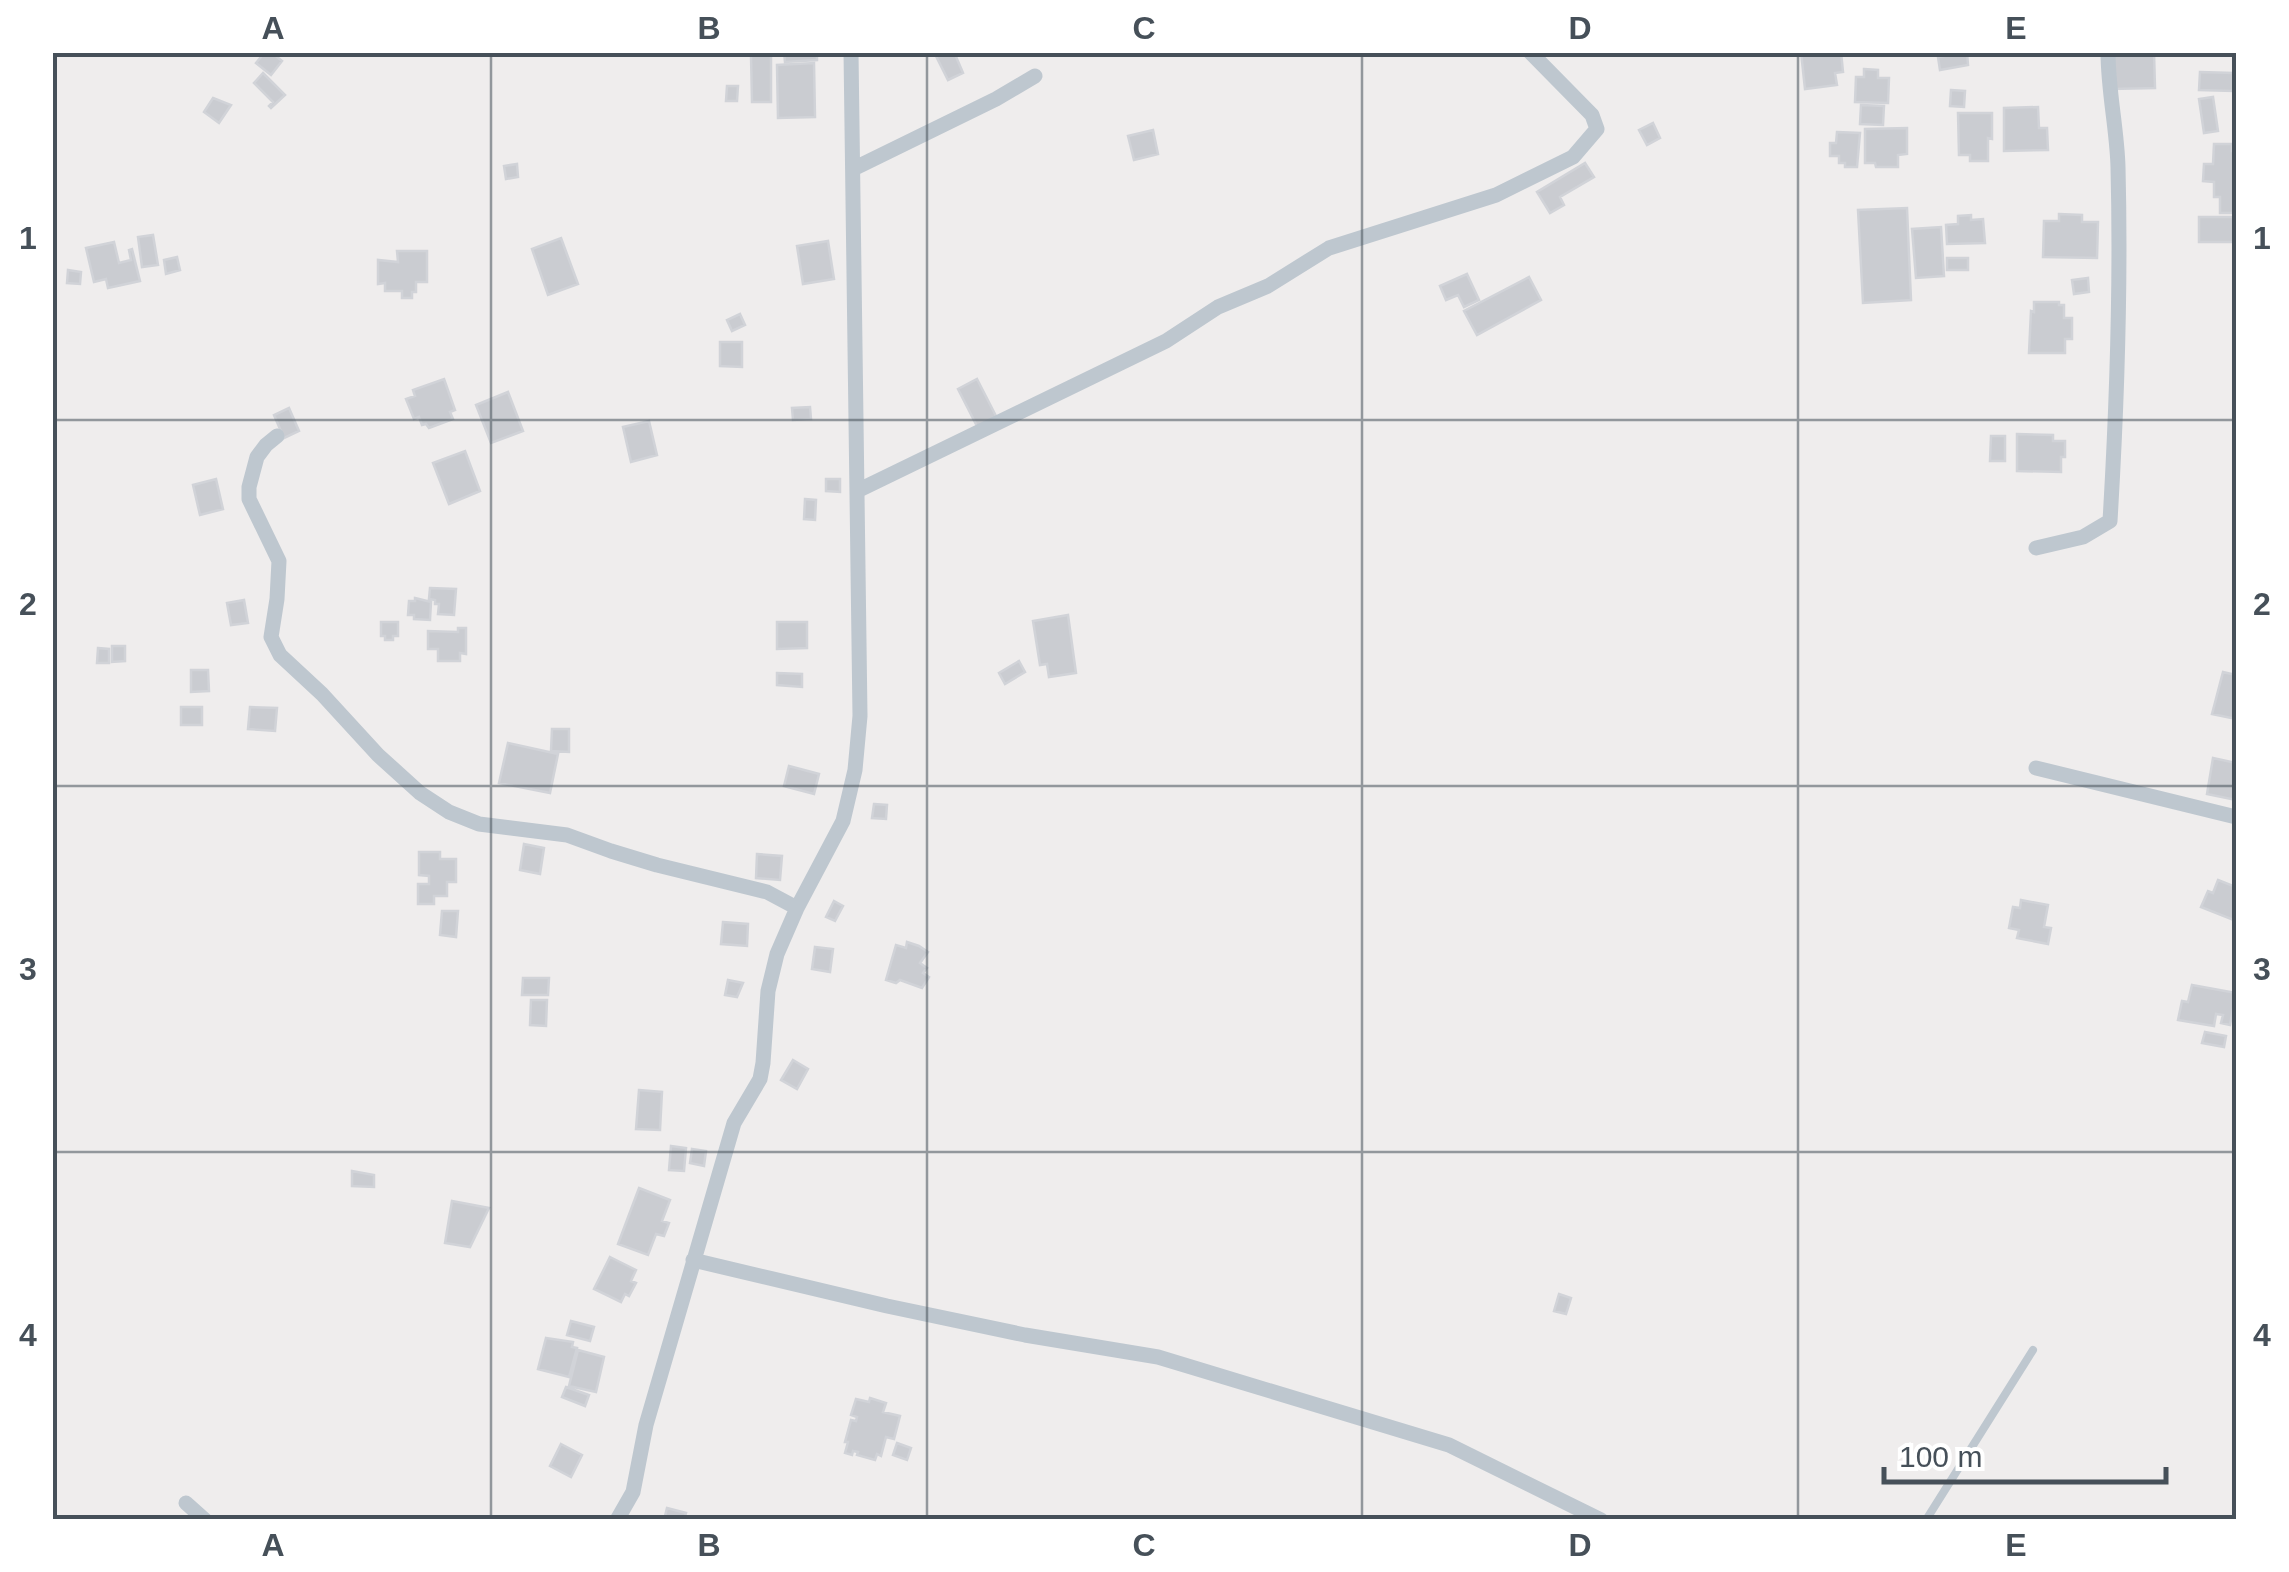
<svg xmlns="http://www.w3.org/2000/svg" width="2289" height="1572" font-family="Helvetica,sans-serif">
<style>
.building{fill:#caccd1;stroke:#d1d3d8;stroke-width:2.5}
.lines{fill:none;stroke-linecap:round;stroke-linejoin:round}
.lane{stroke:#bec7cf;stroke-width:8}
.street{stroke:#bec7cf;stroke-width:15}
.grid{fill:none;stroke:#465059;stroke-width:2.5;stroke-opacity:0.55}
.neatline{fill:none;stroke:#465059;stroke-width:4}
.grid-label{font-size:32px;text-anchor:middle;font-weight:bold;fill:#465059}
</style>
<rect width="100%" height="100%" fill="#efeded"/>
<!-- building -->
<path class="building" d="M265 52H271L282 61 271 75 256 63Z
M784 52H817V60L785 62Z
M944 52H954L963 73 948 80 936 56Z
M1801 52H1841L1843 72 1835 73 1837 85 1805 89Z
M1967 52 1968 65 1940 70 1938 57Z
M2111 52H2154L2155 88 2112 89Z
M751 55H771V102H752Z
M814 63 815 117 778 118 777 65Z
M1864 69 1878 70V78H1889L1888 103 1855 102 1856 77H1864Z
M2200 72 2233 73V91L2199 90Z
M263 73 285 95 271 108 269 106 273 102 254 83Z
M727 86H738L737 101H726Z
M1951 90 1965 91 1964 107 1950 106Z
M2213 97 2218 131 2204 133 2199 99Z
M213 98 231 105 219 123 204 112Z
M1861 105 1884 106 1883 125 1860 124Z
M2038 107 2039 128H2047L2048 150 2004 151V108Z
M1958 113H1992V139L1988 138V161H1970V155H1959Z
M1653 123 1660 138 1647 145 1639 130Z
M1907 128V154L1898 155V167H1876L1875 163H1865V129Z
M1153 130 1158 154 1134 160 1128 136Z
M1837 132 1860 133 1857 167H1845V163H1839V156H1830V143H1836Z
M2214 144H2232V151H2236V213H2220V197H2214V182L2203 181 2204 164H2213Z
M1585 163 1594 177 1560 197 1564 205 1550 213 1537 192Z
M517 164 518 177 506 179 504 166Z
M1907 208 1911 300 1863 303 1858 210Z
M2059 214 2082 215V222H2098L2097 258 2043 257 2044 221H2059Z
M1971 215V220L1983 219 1985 243 1947 244 1946 225 1958 224V216Z
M2199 217H2236V242H2199Z
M1941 227 1944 276 1916 278 1912 229Z
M153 235 158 265 142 267 138 237Z
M561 238 578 284 548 295 532 249Z
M828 241 834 279 803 284 797 246Z
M114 242 119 263 131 260 129 250 132 249 140 281 108 288 106 279 94 282 86 248Z
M397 251H427V282H416V292H412V298H402V291H385V283L378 284V260L398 262Z
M177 257 180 270 166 274 164 260Z
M1947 258H1968V270H1947Z
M68 270 81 272 80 284 67 283Z
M1467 274 1479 300 1464 307 1458 295 1446 300 1440 286Z
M1529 277 1541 300 1477 335 1464 311Z
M2088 278 2089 292 2074 294 2072 280Z
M2034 302H2059V305H2064V318H2072V339H2065V353H2029L2031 311 2034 312Z
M740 314 745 325 732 331 727 320Z
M720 342H742V367L720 366Z
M444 379 455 410 450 412 453 419 429 428 426 424 422 425 419 417 414 419 406 399 415 396 413 390Z
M977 379 998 420 979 430 958 389Z
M508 392 523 431 491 443 476 405Z
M810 407 811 419 793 420 792 408Z
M289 408 299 431 284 438 274 415Z
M649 421 657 455 631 462 623 427Z
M2017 434 2053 435V441H2065V457H2061V472L2017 471Z
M1991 436H2005V461H1990Z
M465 451 480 491 449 504 433 463Z
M216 479 223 509 200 515 193 485Z
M826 479H840V492L826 491Z
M805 499 816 500 815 520 804 519Z
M430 588 456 589 454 615 438 614 439 604H435V600L429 599Z
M415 598 431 602 430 620 414 619V615H408L409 601H415Z
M244 600 248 623 231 625 227 603Z
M1068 615 1076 673 1049 677 1047 664 1040 665 1033 621Z
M381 622H398V636H393V640H385V636H381Z
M777 622H807V648L777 649Z
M458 628H466V654L460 653V661H438V649H428V631L458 632Z
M112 646H125V661L112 662Z
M98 648 109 649V663H97Z
M1019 661 1025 672 1005 684 999 673Z
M191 670H208L209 691 191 692Z
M2223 672 2236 675V719L2212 714Z
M777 673 802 674V687L777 685Z
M181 707H202V725H181Z
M250 707 277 708 275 731 248 729Z
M552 729H569V752L551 751Z
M508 743 558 754 550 793 499 783Z
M2213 758 2236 763V800L2207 794Z
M789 766 819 774 814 794 784 786Z
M874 804 887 805 886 819 872 818Z
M524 844 544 848 540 874 520 870Z
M419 852H440V859H456V882H447V896H434V904H418V884H429V876L419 875Z
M757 854 782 856 780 880 756 878Z
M2218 880 2236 887V921L2201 907 2208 891 2213 893Z
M2021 900 2048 905 2044 927 2051 928 2048 944 2017 938 2019 930 2009 928 2013 907 2020 908Z
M834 901 843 906 835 921 826 917Z
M442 911H458L456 937 440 935Z
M723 922 748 924 747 946 721 944Z
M907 942 919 946 928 952 920 963 927 968 923 973 929 977 922 988 900 980 896 983 886 980 896 945 906 948Z
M815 947 833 949 830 972 812 969Z
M523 978H549L548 995H522Z
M728 980 743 983 737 997 725 995Z
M2192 985 2236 993 2230 1025 2221 1023 2223 1015 2216 1014 2214 1026 2178 1020 2182 1001 2188 1002Z
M531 1000H547L546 1026 530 1025Z
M2205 1032 2226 1036 2224 1047 2202 1043Z
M793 1060 808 1069 797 1089 781 1080Z
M639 1090 662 1092 660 1130 636 1129Z
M671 1146 686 1148 684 1171 669 1170Z
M692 1149 706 1151 704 1166 690 1163Z
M352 1171 374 1175V1187L352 1186Z
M639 1188 670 1200 662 1221 669 1223 664 1236 656 1234 648 1255 618 1244Z
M452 1201 489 1208 470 1247 445 1243Z
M610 1257 636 1270 631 1281 636 1283 629 1296 625 1294 621 1302 594 1289Z
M1559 1294 1571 1298 1566 1314 1554 1311Z
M571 1321 594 1327 590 1341 567 1335Z
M546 1338 573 1342 572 1347 577 1348 569 1377 538 1369Z
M578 1350 604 1357 596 1392 569 1386Z
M566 1387 589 1395 585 1406 562 1397Z
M870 1398 886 1403 883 1412 900 1416 894 1439 886 1437 881 1456 877 1454 875 1460 857 1455 858 1452 853 1451 852 1455 845 1453 848 1442H845L851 1420 856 1421 857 1417 851 1415 856 1399 869 1402Z
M897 1443 911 1448 907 1460 893 1455Z
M561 1444 582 1455 571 1477 550 1466Z
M667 1508 686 1513 684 1520H664Z"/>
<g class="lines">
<!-- lane -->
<path class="lane" d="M1926 1520 2033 1350"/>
<!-- street -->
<path class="street" d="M853 169 996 99 1035 76
M277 436 266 445 257 457 249 487V499L279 561 277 599 271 637 280 655 322 694 378 755 420 793 449 812 479 824 567 835 611 851 657 865 767 892 797 908
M857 491 1166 341 1218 307 1268 286 1329 248 1496 195 1573 157 1597 129 1592 115 1530 52
M2036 548 2083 537 2110 521C2117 404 2121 285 2118 167 2117 129 2108 91 2108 52
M2036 768 2236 817
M693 1260 887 1306 1025 1335 1158 1357 1449 1445 1601 1520
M186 1503 205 1520
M617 1520 633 1492 646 1425 734 1123 760 1079 763 1063 768 991 777 954 797 908 843 821 855 770 860 716 851 52"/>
</g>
<!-- grid -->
<path class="grid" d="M491 52V1520M927 52V1520M1362 52V1520M1798 52V1520M52 420H2236M52 786H2236M52 1152H2236"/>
<!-- border -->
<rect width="2289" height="1572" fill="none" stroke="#ffffff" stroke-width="110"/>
<!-- scale -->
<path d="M1884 1467v15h282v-15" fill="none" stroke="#465059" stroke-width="5"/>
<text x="1899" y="1467" font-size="30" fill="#465059" stroke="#ffffff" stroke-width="8" paint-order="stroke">100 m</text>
<rect x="55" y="55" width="2179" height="1462" class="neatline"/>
<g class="grid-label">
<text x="273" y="39">A</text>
<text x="709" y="39">B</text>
<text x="1144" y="39">C</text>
<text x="1580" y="39">D</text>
<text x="2016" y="39">E</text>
<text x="28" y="249">1</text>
<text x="2262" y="249">1</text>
<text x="28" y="615">2</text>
<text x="2262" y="615">2</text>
<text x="28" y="980">3</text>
<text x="2262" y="980">3</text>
<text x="28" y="1346">4</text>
<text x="2262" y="1346">4</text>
<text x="273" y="1556">A</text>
<text x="709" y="1556">B</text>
<text x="1144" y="1556">C</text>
<text x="1580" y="1556">D</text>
<text x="2016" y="1556">E</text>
</g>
</svg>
